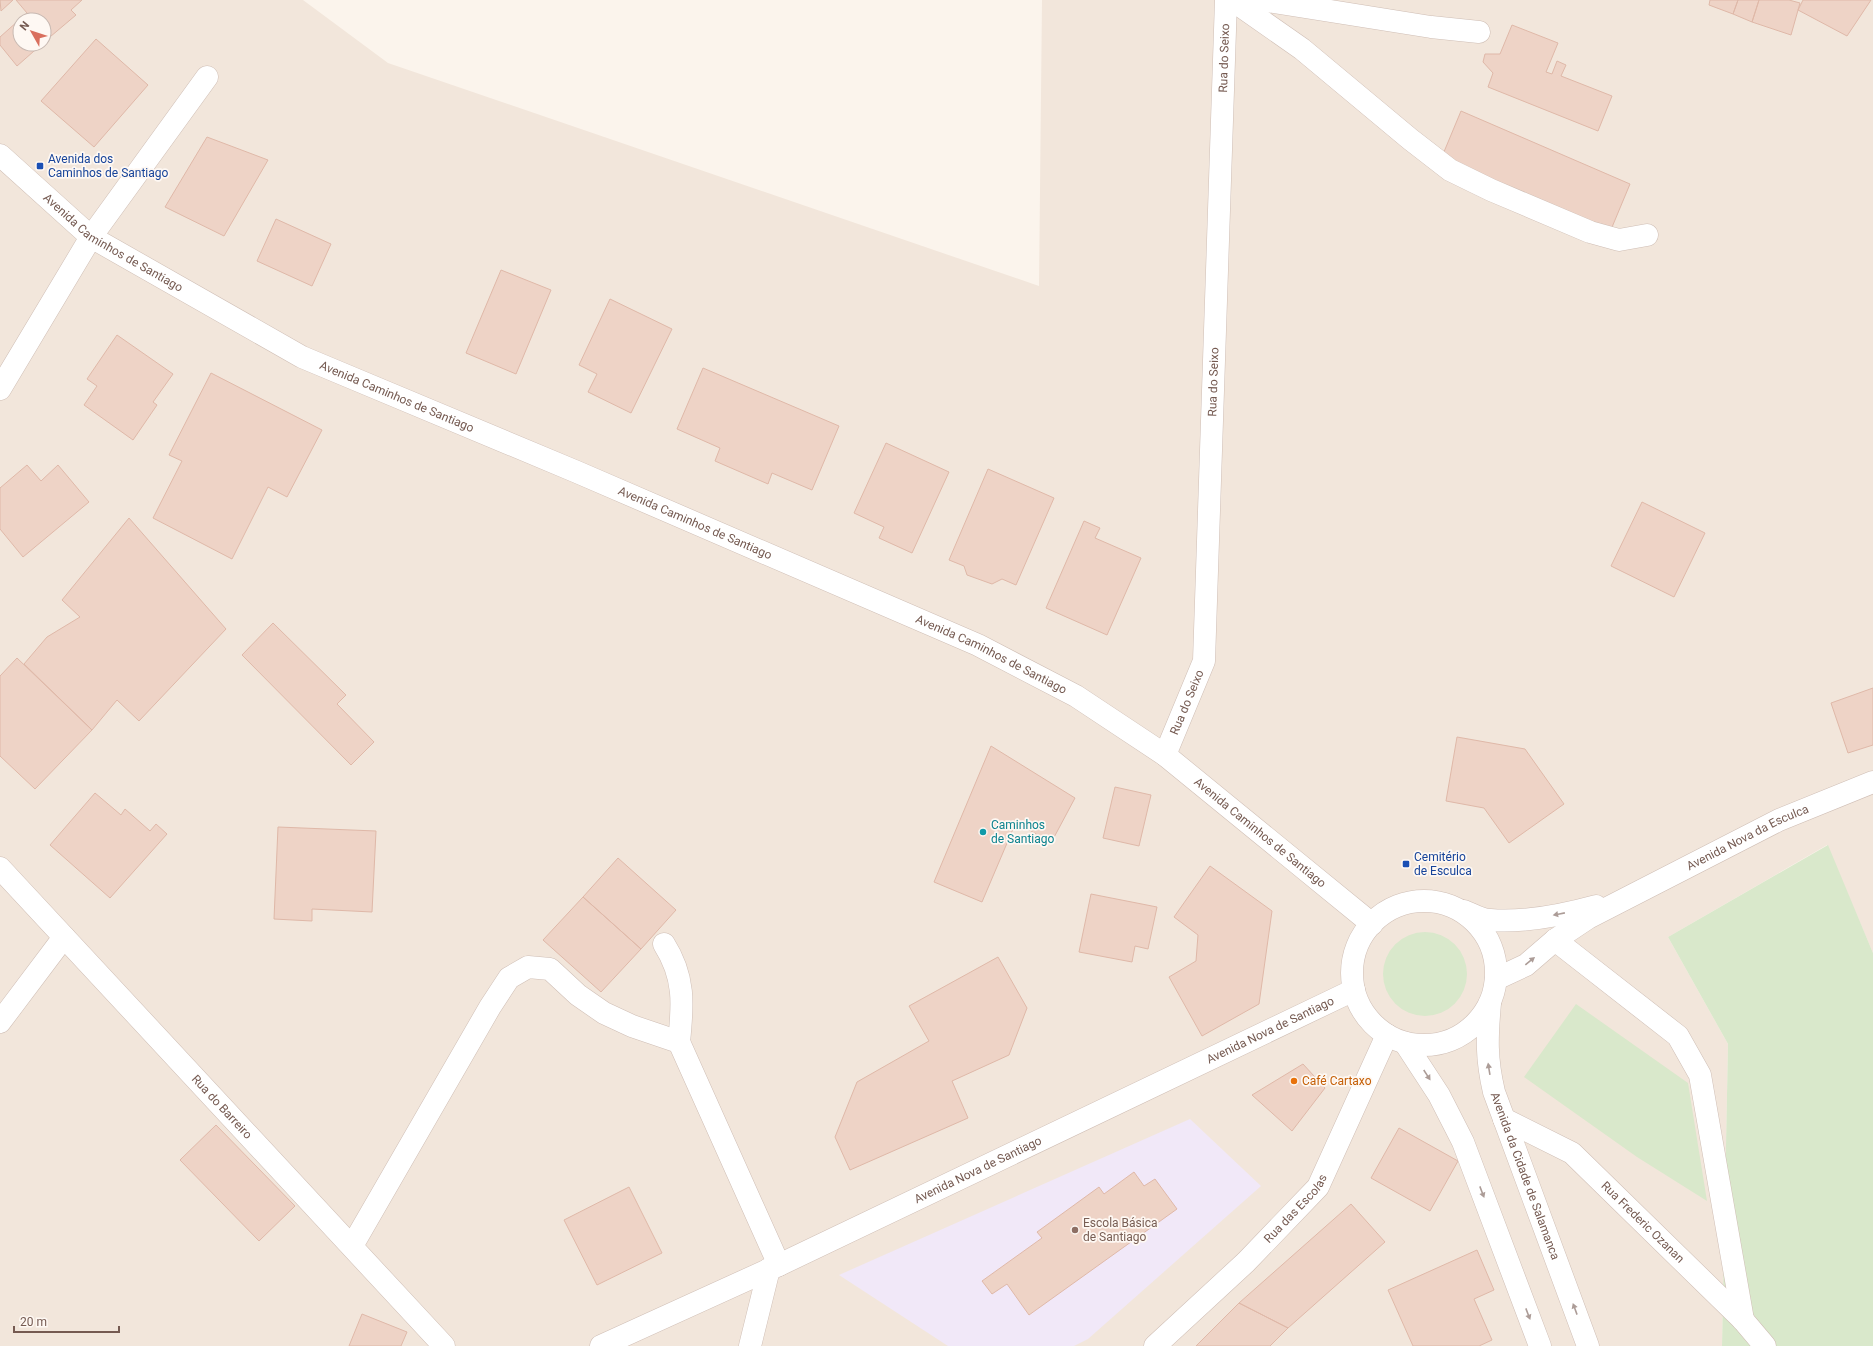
<svg xmlns="http://www.w3.org/2000/svg" width="1873" height="1346" font-family="Roboto,sans-serif">
<style>
.residential{fill:#f2e6db;fill-rule:evenodd}
.education{fill:#f1e8f8}
.green{fill:#d9e8cb}
.building{fill:#eed3c6;stroke:#dfb8a8}
.lines{fill:none;stroke-linecap:round;stroke-linejoin:round}
.minor-casing{stroke:#cfbeb5;stroke-width:23}
.tertiary-casing{stroke:#cfbeb5;stroke-width:23}
.minor{stroke:#fff;stroke-width:22}
.tertiary{stroke:#fff;stroke-width:22}
.oneway{fill:#ac9c97}
.transit-dot{fill:#1a4fb4;stroke:#fef8f3;stroke-width:1.5}
.culture-dot{fill:#0f9aa8;stroke:#fef8f3;stroke-width:1.5}
.food-dot{fill:#e8710a;stroke:#fef8f3;stroke-width:1.5}
.education-dot{fill:#8d6e63;stroke:#fef8f3;stroke-width:1.5}
.labels{text-anchor:middle;stroke-width:3.5;stroke-linejoin:round;paint-order:stroke}
.street-label{font-size:12px;fill:#755a51;stroke:#fef8f3}
.transit-label{font-size:12px;fill:#164399;stroke:#fef8f3;text-anchor:start}
.culture-label{font-size:12px;fill:#0d838f;stroke:#fef8f3;text-anchor:start}
.food-label{font-size:12px;fill:#c56008;stroke:#fef8f3;text-anchor:start}
.education-label{font-size:12px;fill:#785e54;stroke:#fef8f3;text-anchor:start}
</style>
<rect width="100%" height="100%" fill="#fbf4ec"/>
<!-- residential -->
<path class="residential" d="M0 0H303L388 63 1039 286 1042 0H1873V953L1827 845 1668 937 1728 1044 1722 1346H0ZM20 20H44V44H20Z"/>
<!-- education -->
<path class="education" d="M1190 1119 1261 1186 1088 1339 1074 1346H948L839 1275Z"/>
<!-- green -->
<path class="green" d="M1828 845 1873 953V1346H1722L1728 1044 1668 937Z
M1383 974a42 42 0 1 1 84 0a42 42 0 1 1-84 0Z
M1576 1004 1688 1083 1707 1201 1637 1157 1524 1077Z"/>
<!-- building -->
<path class="building" d="M0 0H13L1 11Z
M16 0H82L71 10 76 15 44 42V20H20V44H42L17 66 0 45V37L27 13Z
M1710 0H1738L1733 14 1709 5Z
M1738 0H1759L1752 22 1733 14Z
M1759 0H1789L1800 3 1791 35 1752 22Z
M1803 0H1871L1847 36 1798 10Z
M1512 25 1558 43 1546 72 1552 74 1557 61 1566 65 1561 76 1612 96 1598 131 1488 87 1493 73 1483 62 1485 54H1500Z
M96 39 148 85 94 147 41 101Z
M1461 111 1630 184 1610 232 1441 159Z
M207 137 268 160 224 236 165 207Z
M276 219 331 244 312 286 257 261Z
M501 270 551 290 516 374 466 353Z
M610 299 672 329 631 413 588 392 597 374 579 365Z
M117 335 173 374 153 402 157 405 133 440 84 405 97 386 87 379Z
M703 368 839 426 812 490 772 473 768 484 715 461 720 448 677 429Z
M211 373 322 430 287 497 268 487 232 559 153 518 182 461 169 455Z
M886 443 949 472 912 553 879 538 884 527 854 513Z
M27 465 41 481 58 465 89 502 23 557 0 529V488Z
M988 469 1054 498 1016 585 1002 579 992 584 967 575 964 566 949 560Z
M1642 502 1705 533 1674 597 1611 566Z
M129 518 226 629 139 721 117 700 92 730 24 664 47 637 80 617 62 600Z
M1084 521 1100 528 1095 538 1141 558 1107 635 1046 608Z
M273 623 346 695 337 704 374 742 351 765 242 655Z
M17 658 92 730 35 789 0 756V676Z
M1873 688V745L1848 753 1831 703Z
M1457 737 1525 749 1564 804 1509 843 1484 808 1446 801Z
M991 746 1075 798 1051 843 1016 822 982 902 934 882Z
M1115 787 1151 795 1139 846 1103 838Z
M95 793 121 815 125 809 150 831 156 824 167 834 110 898 50 845Z
M278 827 376 831 372 912 312 909V921L274 919Z
M618 858 676 910 641 949 583 897Z
M1210 866 1272 911 1259 1004 1202 1036 1169 977 1196 961 1198 935 1174 917Z
M1091 894 1157 907 1148 949 1135 946 1132 962 1079 952Z
M583 897 641 949 601 992 543 940Z
M998 957 1027 1008 1009 1055 952 1081 968 1118 850 1170 835 1137 857 1082 929 1041 909 1006Z
M1303 1064 1325 1088 1292 1131 1252 1095Z
M216 1125 295 1206 259 1241 180 1160Z
M1399 1128 1458 1161 1430 1211 1371 1178Z
M1134 1172 1144 1186 1155 1179 1177 1209 1029 1315 1007 1284 992 1294 982 1281 1042 1238 1037 1232 1099 1187 1104 1194Z
M629 1187 662 1253 597 1285 564 1220Z
M1351 1204 1385 1242 1288 1328 1239 1303Z
M1477 1250 1494 1290 1474 1299 1492 1340 1479 1346H1413L1388 1290Z
M1239 1303 1288 1328 1270 1346H1196Z
M362 1314 407 1332 401 1346H349Z"/>
<g class="lines">
<!-- minor casing -->
<g class="minor-casing">
<g id="minor">
<path d="M1232 0 1302 49 1410 139 1450 170 1491 190 1590 232 1619 240 1647 235"/>
<path d="M1261 0 1431 27 1479 32"/>
<path d="M0 389 91 237 207 77"/>
<path id="s1" d="M1165 755 1204 661 1226 0"/>
<path id="s2" d="M0 868 444 1346"/>
<path d="M1555 940 1678 1036 1700 1075 1743 1320"/>
<path d="M664 944C685 977 683 1004 679 1042"/>
<path d="M0 1022 64 937"/>
<path id="s3" d="M1504 1119 1572 1153 1743 1320 1765 1346"/>
<path d="M352 1246 490 1007 509 978 528 967 550 969 578 995 604 1013 632 1026 679 1042 779 1265"/>
<path d="M750 1346 769 1269"/>
<path id="s4" d="M1155 1346 1246 1262 1318 1187 1387 1035"/>
</g>
</g>
<!-- tertiary casing -->
<g class="tertiary-casing">
<g id="tertiary">
<path id="s5" d="M0 155 91 237 302 357 577 472 978 645 1076 696 1165 755 1372 924"/>
<circle cx="1424" cy="973" r="72"/>
<path d="M1464 911C1472 914 1481 920 1490 920 1525 923 1563 915 1596 906"/>
<path id="s6" d="M1496 979 1526 965 1555 940 1588 918 1625 899 1779 820 1873 782"/>
<path id="s7" d="M1490 1003C1487 1037 1486 1058 1494 1092L1588 1346"/>
<path d="M1405 1043 1439 1095 1463 1142 1540 1346"/>
<path id="s8" d="M601 1346 779 1265 1354 990"/>
</g>
</g>
<!-- minor -->
<use href="#minor" class="minor"/>
<!-- tertiary -->
<use href="#tertiary" class="tertiary"/>
</g>
<!-- one-way arrows -->
<defs><path id="oneway-solid" d="M-6-.8H1V-3.2L6.5 0L1 3.2V.8H-6Z"/></defs>
<g class="oneway">
<use href="#oneway-solid" transform="translate(1559 914) rotate(169)"/>
<use href="#oneway-solid" transform="translate(1530 961) rotate(-39)"/>
<use href="#oneway-solid" transform="translate(1489 1069) rotate(-99)"/>
<use href="#oneway-solid" transform="translate(1427 1075) rotate(57)"/>
<use href="#oneway-solid" transform="translate(1482 1192) rotate(69)"/>
<use href="#oneway-solid" transform="translate(1575 1309) rotate(-110)"/>
<use href="#oneway-solid" transform="translate(1528 1314) rotate(69)"/>
</g>
<!-- markers -->
<g class="transit-dot">
<rect x="36" y="162" width="8" height="8" rx="2"/>
<rect x="1402" y="860" width="8" height="8" rx="2"/>
</g>
<circle class="culture-dot" cx="983" cy="832" r="4"/>
<circle class="food-dot" cx="1294" cy="1081" r="4"/>
<circle class="education-dot" cx="1075" cy="1230" r="4"/>
<g class="labels">
<!-- street labels -->
<g class="street-label">
<text dy="4" stroke="none"><textPath href="#s1" startOffset="705">Rua do Seixo</textPath></text>
<text dy="4" stroke="none"><textPath href="#s5" startOffset="144">Avenida Caminhos de Santiago</textPath></text>
<text dy="4" stroke="none"><textPath href="#s1" startOffset="381">Rua do Seixo</textPath></text>
<text dy="4" stroke="none"><textPath href="#s5" startOffset="468">Avenida Caminhos de Santiago</textPath></text>
<text dy="4" stroke="none"><textPath href="#s5" startOffset="792">Avenida Caminhos de Santiago</textPath></text>
<text dy="4" stroke="none"><textPath href="#s5" startOffset="1116">Avenida Caminhos de Santiago</textPath></text>
<text dy="4" stroke="none"><textPath href="#s1" startOffset="57">Rua do Seixo</textPath></text>
<text dy="4" stroke="none"><textPath href="#s5" startOffset="1440">Avenida Caminhos de Santiago</textPath></text>
<text dy="4" stroke="none"><textPath href="#s6" startOffset="290">Avenida Nova da Esculca</textPath></text>
<text dy="4" stroke="none"><textPath href="#s8" startOffset="740">Avenida Nova de Santiago</textPath></text>
<text dy="4" stroke="none"><textPath href="#s2" startOffset="326">Rua do Barreiro</textPath></text>
<text dy="4" stroke="none"><textPath href="#s8" startOffset="416">Avenida Nova de Santiago</textPath></text>
<text dy="4" stroke="none"><textPath href="#s7" startOffset="179">Avenida da Cidade de Salamanca</textPath></text>
<text dy="4" stroke="none"><textPath href="#s4" startOffset="197">Rua das Escolas</textPath></text>
<text dy="4" stroke="none"><textPath href="#s3" startOffset="175">Rua Frederic Ozanan</textPath></text>
</g>
<!-- transit labels -->
<g class="transit-label">
<text x="48" y="163">Avenida dos<tspan x="48" dy="14">Caminhos de Santiago</tspan></text>
<text x="1414" y="861">Cemitério<tspan x="1414" dy="14">de Esculca</tspan></text>
</g>
<!-- culture labels -->
<g class="culture-label">
<text x="991" y="829">Caminhos<tspan x="991" dy="14">de Santiago</tspan></text>
</g>
<!-- food labels -->
<g class="food-label">
<text x="1302" y="1085">Café Cartaxo</text>
</g>
<!-- education labels -->
<g class="education-label">
<text x="1083" y="1227">Escola Básica<tspan x="1083" dy="14">de Santiago</tspan></text>
</g>
</g>
<!-- north arrow -->
<g transform="translate(32 32) rotate(309)"><circle r="19" fill="#fef8f3" stroke="#c7b9b2"/>
<path d="M0-3L7 15L0 10L-7 15Z" fill="#d96f5e"/>
<text y="-6" font-size="11" font-weight="bold" text-anchor="middle" fill="#755a51">N</text>
</g>
<!-- scale -->
<path d="M14 1326v6h105v-6" fill="none" stroke="#755a51" stroke-width="2"/>
<text x="20" y="1326" font-size="12" fill="#755a51" stroke="#fef8f3" stroke-width="3" paint-order="stroke">20 m</text>
</svg>
